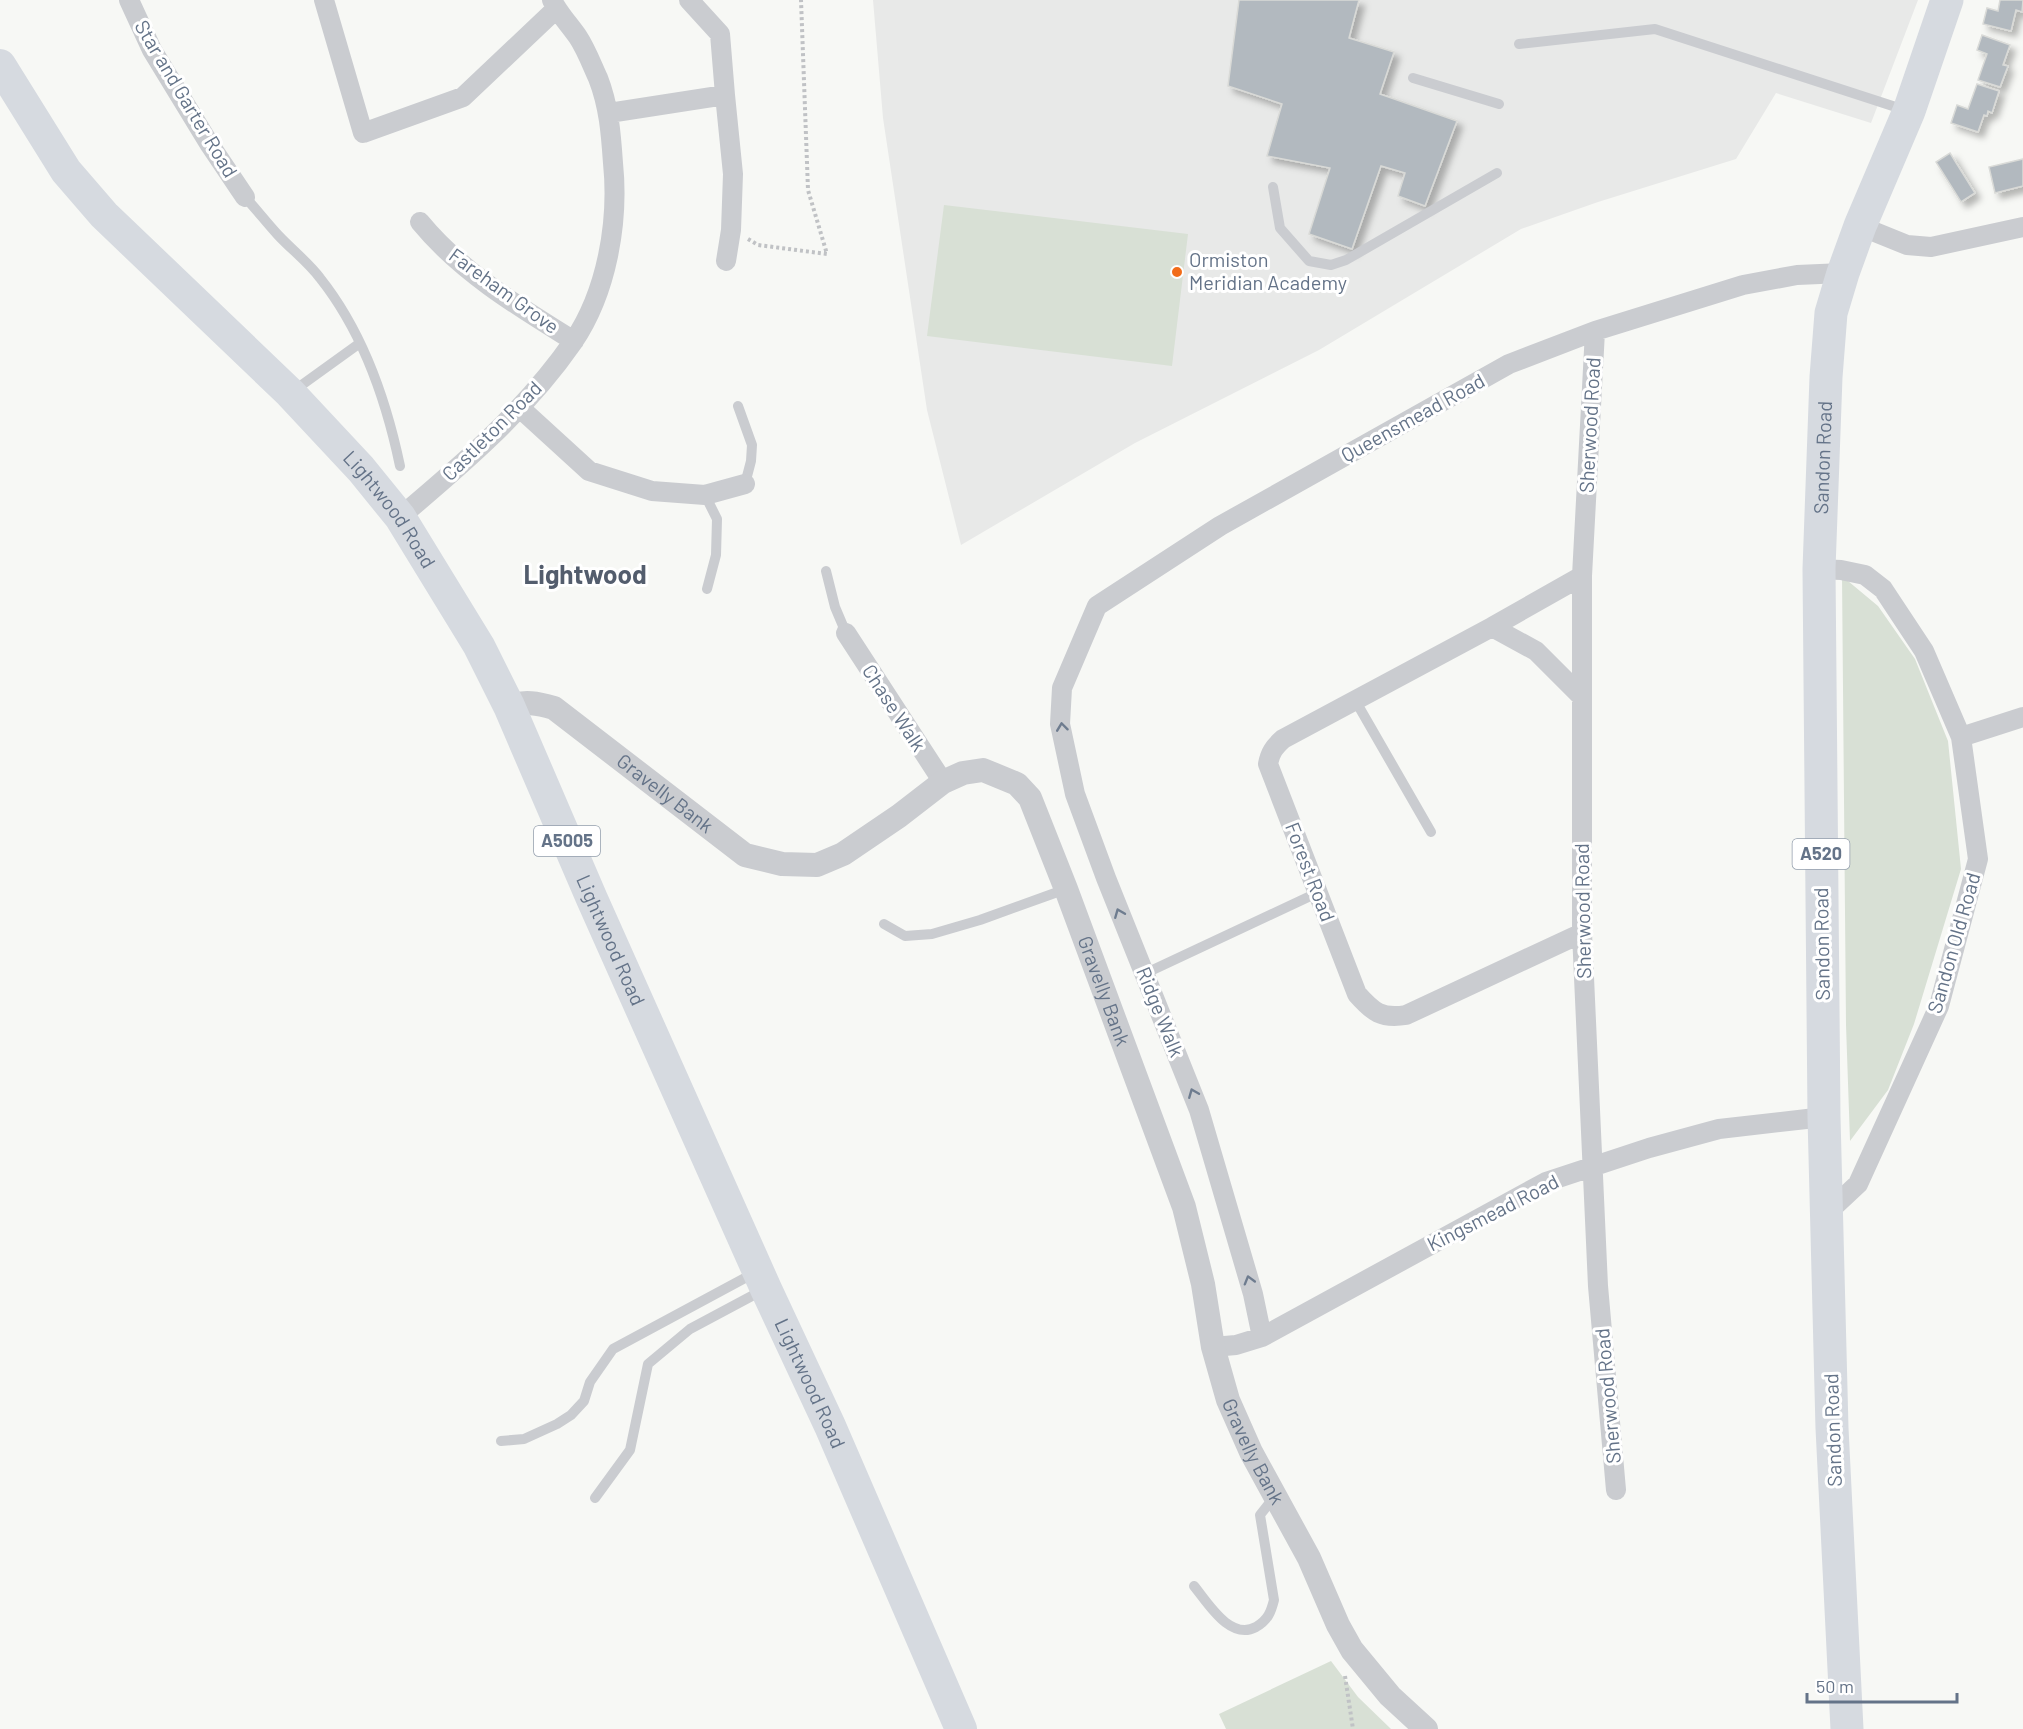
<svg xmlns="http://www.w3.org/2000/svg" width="2023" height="1729" font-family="Barlow,sans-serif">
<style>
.built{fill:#e8e9e8}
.green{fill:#d8e0d5}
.building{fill:#b2b9bf;stroke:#d9dad7;stroke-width:1.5;filter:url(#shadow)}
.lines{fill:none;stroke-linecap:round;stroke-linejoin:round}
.path{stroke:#c0c2c5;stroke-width:4;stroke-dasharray:3 3;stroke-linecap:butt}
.service{stroke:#caccd0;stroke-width:10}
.minor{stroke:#caccd0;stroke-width:20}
.tertiary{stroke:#caccd0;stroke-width:24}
.primary{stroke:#d6dae0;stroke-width:32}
.trunk{stroke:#d6dae0;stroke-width:33}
.oneway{stroke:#6e7c8f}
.poi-dot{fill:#f26d1a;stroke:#fff;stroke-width:2}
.labels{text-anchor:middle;stroke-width:6;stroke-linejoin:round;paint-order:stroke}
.shield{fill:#fff;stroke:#929dac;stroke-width:1.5}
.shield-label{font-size:18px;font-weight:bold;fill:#647388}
.street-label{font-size:20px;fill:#647388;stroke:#fff}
.poi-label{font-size:20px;fill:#647388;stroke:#fff;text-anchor:start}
.district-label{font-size:26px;font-weight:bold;fill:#535d6d;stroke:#fff}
</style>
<defs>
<filter id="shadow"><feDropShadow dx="5.5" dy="5.5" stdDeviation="3" flood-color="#0004"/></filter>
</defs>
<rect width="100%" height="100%" fill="#f7f8f5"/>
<!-- built -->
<path class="built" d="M873 0H1918L1871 123 1776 93 1736 159 1598 202 1521 229 1319 350 1135 443 961 545 927 410 883 118Z"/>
<!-- green -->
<path class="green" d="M944 205 1188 234 1172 366 927 336Z
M1842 576 1878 606 1915 659 1948 741 1961 869 1914 1024 1888 1090 1850 1141 1846 1025Z
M1331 1661 1358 1697 1391 1729H1226L1219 1714Z"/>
<!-- building -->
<path class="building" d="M1239 0H1359L1349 38 1394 52 1380 94 1457 121 1425 206 1398 196 1405 173 1381 166 1352 249 1309 234 1330 168 1267 156 1282 104 1228 86Z
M2000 0H2023L2022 12 2016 10 2011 31 1983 24 1987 8 1998 11Z
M1982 35 2010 45 2003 65 2008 66 2000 87 1978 80 1987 54 1977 50Z
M1977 84 1999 91 1992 113 1988 111 1987 116 1984 115 1978 132 1951 123 1957 105 1968 109Z
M1950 153 1975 193 1961 202 1936 162Z
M2023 159V186L1995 193 1989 167Z"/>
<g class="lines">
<!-- path -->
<path class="path" d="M748 239 758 245 827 254 808 190 801 0
M1345 1676 1353 1729"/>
<!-- service -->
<path class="service" d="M1519 44 1655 29 1905 110
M1413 78 1499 104
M1273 187 1280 228 1309 261 1331 265 1346 260 1497 173
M245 197C256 209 267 223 278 235 292 250 308 262 320 278 363 332 386 399 400 466
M292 392 360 343
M738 406 752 445 751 461 745 484
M705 495 717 519 716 555 707 589
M826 571 835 607 846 633
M1355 700 1431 832
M884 924 905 936 932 934 980 920 1066 889
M1144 974 1319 892
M501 1441 524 1439 557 1424 571 1415 584 1401 590 1382 613 1349 756 1272
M595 1498 630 1450 648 1364 690 1329 763 1290
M1194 1586C1208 1603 1230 1641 1256 1627 1268 1620 1271 1612 1274 1600L1260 1515 1275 1496"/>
<!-- minor -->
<path class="minor" d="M129 0 152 50 210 145 245 197
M324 0 363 133 463 97 556 9
M689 0 720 34 725 95 733 174 731 230 726 261
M609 113 725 95
M420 222C461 272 519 307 574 341
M1860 226 1907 245 1931 247 2023 227
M1595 331 1582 576V933L1598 1286 1616 1490
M520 408 589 471 652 491 705 495 745 484
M400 517C463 464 526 410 573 342 607 292 619 222 613 163 611 134 609 106 598 78 592 65 586 49 578 37 569 24 559 14 552 0
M1819 569 1841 570 1865 575 1883 589 1924 651 1961 737 1978 859 1939 1006 1858 1184 1827 1213
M1582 576 1492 627 1283 739C1274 747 1270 753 1268 764L1357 994C1373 1012 1381 1019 1406 1015L1582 933
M1492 627 1536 651 1581 696
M846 633 943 782
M1961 737 2023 717
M1262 1337 1253 1294 1199 1110 1106 878 1075 794 1060 724 1062 688 1097 606 1220 526 1509 364 1595 331 1743 285 1797 275 1843 273
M1213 1347 1236 1345 1262 1337 1546 1182 1649 1148 1719 1129 1824 1117"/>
<!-- tertiary -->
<path class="tertiary" id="s1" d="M509 706C525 701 537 703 554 708L745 855 782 864 817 865 843 854 899 816 943 782 963 773 983 770 1017 784 1030 798 1066 889 1184 1207 1203 1284 1213 1347 1228 1400 1251 1452 1309 1558 1338 1625 1352 1650 1390 1696 1426 1729"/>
<!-- primary -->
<path class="primary" id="s2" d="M0 65 66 171 104 215 290 393 361 469 400 517 479 646 509 706 592 899 766 1289 830 1426 961 1729"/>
<!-- trunk -->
<path class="trunk" id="s3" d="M1847 1729 1832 1428 1824 1117 1819 569 1826 377 1831 313 1843 273 1860 226 1909 111 1947 0"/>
</g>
<!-- one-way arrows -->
<defs><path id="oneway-chevron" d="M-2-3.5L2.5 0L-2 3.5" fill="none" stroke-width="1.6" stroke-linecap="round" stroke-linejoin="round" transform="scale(1.5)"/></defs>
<g class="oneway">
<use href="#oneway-chevron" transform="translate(1062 727) rotate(-97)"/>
<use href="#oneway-chevron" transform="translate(1119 913) rotate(-112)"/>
<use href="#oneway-chevron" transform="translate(1193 1093) rotate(-112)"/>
<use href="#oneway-chevron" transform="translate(1249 1280) rotate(-106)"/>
</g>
<!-- markers -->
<circle class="poi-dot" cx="1177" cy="272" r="6"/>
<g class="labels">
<!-- shield labels -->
<g class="shield">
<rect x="534" y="826" width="66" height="30" rx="4.5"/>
<rect x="1792.5" y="839" width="57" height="30" rx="4.5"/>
</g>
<g class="shield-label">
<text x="567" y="847">A5005</text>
<text x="1821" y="860">A520</text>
</g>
<!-- street labels -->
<g class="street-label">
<text transform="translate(186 99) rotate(59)" y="7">Star and Garter Road</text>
<text transform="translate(504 291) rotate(36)" y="7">Fareham Grove</text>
<text transform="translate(1413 418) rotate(-29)" y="7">Queensmead Road</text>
<text transform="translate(1590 425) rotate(-87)" y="7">Sherwood Road</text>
<text transform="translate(492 431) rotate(-45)" y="7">Castleton Road</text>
<text dy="7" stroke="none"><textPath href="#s3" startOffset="1272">Sandon Road</textPath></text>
<text dy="7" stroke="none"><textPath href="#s2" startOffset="594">Lightwood Road</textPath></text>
<text transform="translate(894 708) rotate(57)" y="7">Chase Walk</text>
<text dy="7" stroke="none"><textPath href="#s1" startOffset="186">Gravelly Bank</textPath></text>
<text transform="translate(1310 872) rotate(69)" y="7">Forest Road</text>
<text transform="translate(1583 911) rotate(-91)" y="7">Sherwood Road</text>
<text dy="7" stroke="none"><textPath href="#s2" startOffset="1080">Lightwood Road</textPath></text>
<text transform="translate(1954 943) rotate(-74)" y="7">Sandon Old Road</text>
<text transform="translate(1822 944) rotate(-91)" y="7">Sandon Road</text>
<text dy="7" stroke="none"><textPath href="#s1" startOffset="816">Gravelly Bank</textPath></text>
<text transform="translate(1160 1012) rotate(68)" y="7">Ridge Walk</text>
<text transform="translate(1493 1213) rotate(-27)" y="7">Kingsmead Road</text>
<text dy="7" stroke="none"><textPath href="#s2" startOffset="1566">Lightwood Road</textPath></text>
<text transform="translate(1608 1396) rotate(-95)" y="7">Sherwood Road</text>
<text transform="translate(1833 1430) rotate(-92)" y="7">Sandon Road</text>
<text dy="7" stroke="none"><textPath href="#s1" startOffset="1302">Gravelly Bank</textPath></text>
</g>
<!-- poi labels -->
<g class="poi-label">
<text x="1189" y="267">Ormiston<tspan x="1189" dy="23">Meridian Academy</tspan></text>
</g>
<!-- district labels -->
<g class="district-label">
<text x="585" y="584">Lightwood</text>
</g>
</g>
<!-- scale -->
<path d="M1807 1693v9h150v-9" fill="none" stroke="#647388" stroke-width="3"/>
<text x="1816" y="1693" font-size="18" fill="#647388" stroke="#ffffff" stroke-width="4.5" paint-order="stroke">50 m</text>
</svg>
